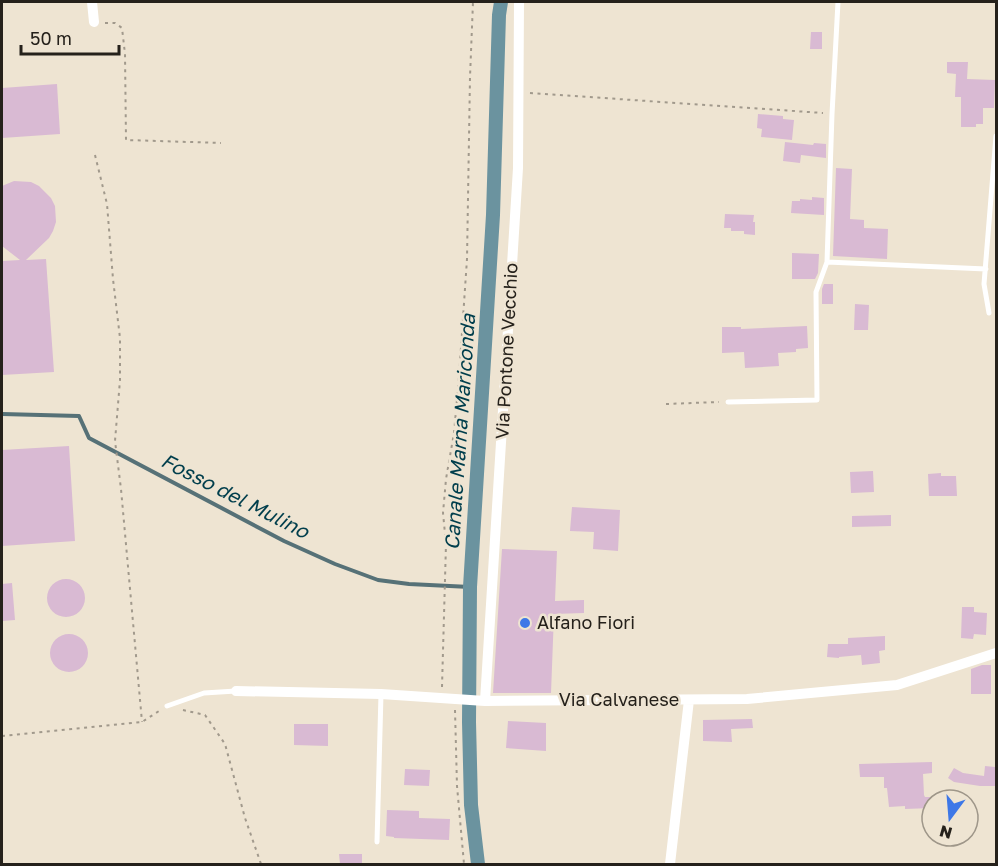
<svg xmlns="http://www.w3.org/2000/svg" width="998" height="866" font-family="'Golos Text',sans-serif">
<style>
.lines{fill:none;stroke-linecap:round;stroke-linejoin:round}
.stream{stroke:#567177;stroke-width:4}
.canal{stroke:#6b939f;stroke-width:14}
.building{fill:#d9bad3}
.path{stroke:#a1998c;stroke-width:2;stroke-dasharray:3 4.5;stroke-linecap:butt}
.lane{stroke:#fff;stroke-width:5}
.street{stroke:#fff;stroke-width:10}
.poi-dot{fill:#3d77e7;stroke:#eee4d2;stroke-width:2}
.labels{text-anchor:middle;stroke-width:5;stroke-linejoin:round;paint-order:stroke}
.street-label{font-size:18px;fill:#25211b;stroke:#eee4d2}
.poi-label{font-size:18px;fill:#25211b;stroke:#eee4d2;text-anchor:start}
.water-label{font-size:20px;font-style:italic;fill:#003e4c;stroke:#eee4d2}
</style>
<rect width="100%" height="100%" fill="#eee4d2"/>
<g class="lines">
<!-- stream -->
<path class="stream" d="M2 414 79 416 89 438 284 541 335 564 378 580 409 584 470 587"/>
<!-- canal -->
<path class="canal" d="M478 864 471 805 469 722 470 587 493 215 499 15 501 2"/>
</g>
<!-- building -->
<path class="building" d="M811 32H822V49H810Z
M947 62H968L967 79 995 80 994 108H983V124H976V127H961V97H955L956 74 947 73Z
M57 84 60 134 2 138V88Z
M758 114 783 116V119L794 120 792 140 761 137 762 129 757 128Z
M785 142 813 145 814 143 826 144V158L801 155 800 163 783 161Z
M836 168 852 169 850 219 864 220V228L888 229 887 259 833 256Z
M14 181 31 182 39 186 51 198 55 206 56 222 53 231 49 238 26 260 46 259 54 372 2 375V261L20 260 2 246V186Z
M812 197 824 198V215L791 213 792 201H800V199L812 200Z
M725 214 754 215 753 222H755V235L744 234V231H731V228H724Z
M792 253 819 254 818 273 815 279H792Z
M824 284H833V304H822V289Z
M855 304 869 305 868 330H854Z
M807 326 808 348 796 349V352L778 353 779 366 745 368 744 352 722 353V327H741V329Z
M69 446 75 541 2 546V525H3L2 450Z
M873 471 874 492 851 493 850 472Z
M941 473V476H956L957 496H929L928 474Z
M572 507 620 510 618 551 593 549 594 532 570 531Z
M891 515V526L852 527V516Z
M502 549 557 551 555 601 584 600V613L554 614 551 693H493Z
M47 598a19 19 0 1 1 38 0a19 19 0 1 1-38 0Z
M12 583 15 620 2 621V584Z
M962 607H974V612L987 613 986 635 974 634 973 639 961 638Z
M50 653a19 19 0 1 1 38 0a19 19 0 1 1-38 0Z
M885 636V650L879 651 880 663 862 665 861 655 839 657V658L827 657 828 644H848V638Z
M982 665H991V694H971V669Z
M752 719 753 728 731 729 732 742 703 741V720Z
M508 721 546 723V751L506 748Z
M294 724H328V746L294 745Z
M932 762V773L923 774 924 795 925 797H932V808L905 809V806L889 807 887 788H884V777H860L859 764Z
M985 766 995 767V777L996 778V786H980L954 782 948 778 954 768 963 773 984 776Z
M405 769 430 770 429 786 404 785Z
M387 810 419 811V818L450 819 449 840 394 838V837L386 836Z
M339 854H362V864H340Z"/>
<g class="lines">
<!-- path -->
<path class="path" d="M105 23H115L122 28 125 54 126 140 221 143
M530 93 823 113
M95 155 107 204 113 279 120 338V380L115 441 121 489 142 722
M666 404 719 402
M442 687 446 544 443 513 446 479 454 433 459 377 467 259 470 77 473 2
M183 710 205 715 225 744 245 818 261 864
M455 710 457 786 464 864
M2 736 142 722 159 711"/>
<!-- lane -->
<path class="lane" d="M827 262 832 114 838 2
M989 313 984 284 996 136
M728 402 817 400 816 292 827 262 986 269
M167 706 204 693 236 691
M377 842 381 694"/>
<!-- street -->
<path class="street" d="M92 2 94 22
M236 691 381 694 485 701 747 699 897 685 996 653
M485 701 518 168 519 2
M670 864 689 700"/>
</g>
<!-- markers -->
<circle class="poi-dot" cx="525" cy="623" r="6"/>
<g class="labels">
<!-- street labels -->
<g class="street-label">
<text transform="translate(507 351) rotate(-87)" y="6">Via Pontone Vecchio</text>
<text x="619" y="706">Via Calvanese</text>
</g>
<!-- poi labels -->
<g class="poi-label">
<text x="537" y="629">Alfano Fiori</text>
</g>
<!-- water labels -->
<g class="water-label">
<text transform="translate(460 432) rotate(-86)" y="7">Canale Marna Mariconda</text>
<text transform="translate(235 496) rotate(27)" y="7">Fosso del Mulino</text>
</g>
</g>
<!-- border -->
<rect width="998" height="866" fill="none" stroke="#25211b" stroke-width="6"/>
<!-- north arrow -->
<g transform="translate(950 818) rotate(196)"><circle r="28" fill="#eee4d2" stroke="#9e9689" stroke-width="1.5"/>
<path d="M0-4.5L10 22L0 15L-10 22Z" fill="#3d77e7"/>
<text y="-9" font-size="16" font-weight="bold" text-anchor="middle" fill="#25211b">N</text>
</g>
<!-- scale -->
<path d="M21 45v9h98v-9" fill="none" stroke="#25211b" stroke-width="3"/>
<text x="30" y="45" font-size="18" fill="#25211b" stroke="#eee4d2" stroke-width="4.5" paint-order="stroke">50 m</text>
</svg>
